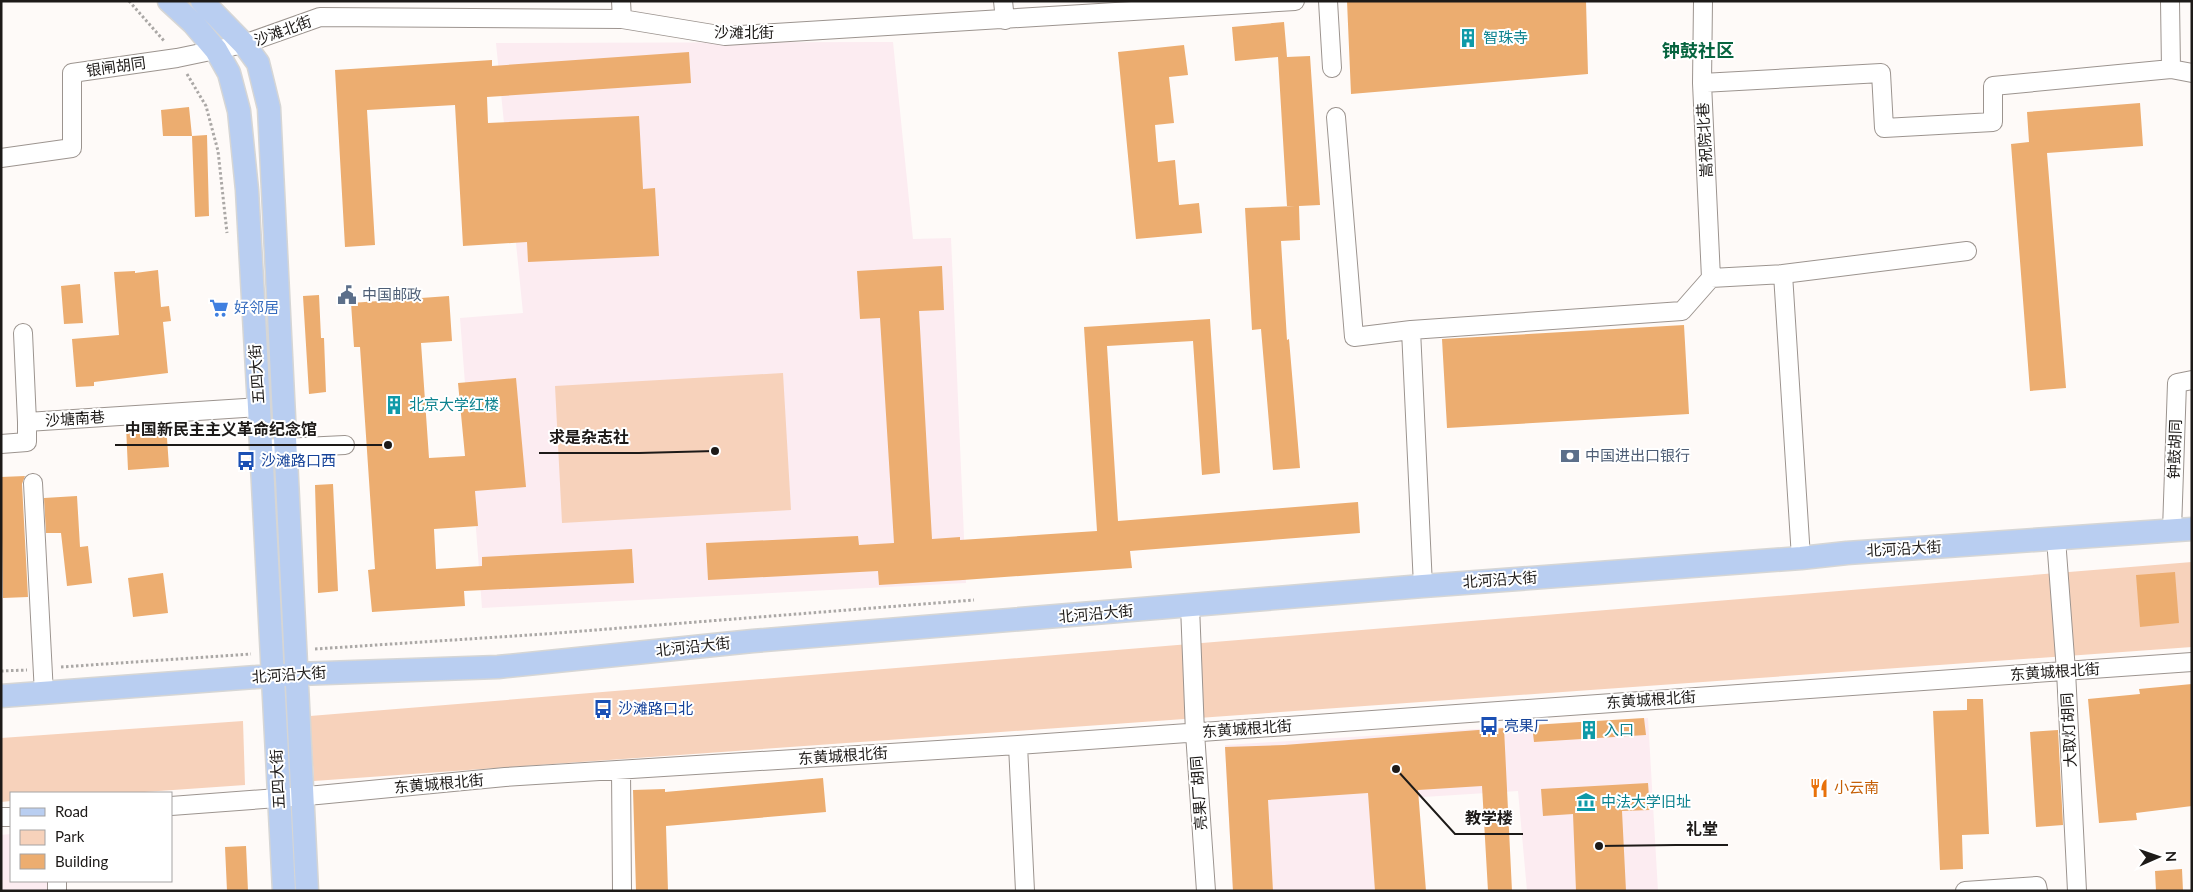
<svg xmlns="http://www.w3.org/2000/svg" width="2193" height="892" font-family="Lato,'Noto Sans SC',sans-serif">
<style>
.commercial{fill:#fcecf1}
.green{fill:#f7d2bb}
.building{fill:#ecad70}
.lines{fill:none;stroke-linecap:round;stroke-linejoin:round}
.minor-casing{stroke:#9c948f;stroke-width:20}
.major-casing{stroke:#d6d6d5;stroke-width:25}
.path{stroke:#aba8a6;stroke-width:3;stroke-dasharray:2.5 2.5;stroke-linecap:butt}
.minor{stroke:#fff;stroke-width:18}
.major{stroke:#b9cef1;stroke-width:22}
.labels{text-anchor:middle;stroke-width:4;stroke-linejoin:round;paint-order:stroke}
.street-label{font-size:15px;fill:#1d1a18;stroke:#fff}
.culture-label{font-size:15px;fill:#0d838f;stroke:#fff;text-anchor:start}
.service-label{font-size:15px;fill:#4e5e75;stroke:#fff;text-anchor:start}
.shop-label{font-size:15px;fill:#366cbe;stroke:#fff;text-anchor:start}
.transit-label{font-size:15px;fill:#164399;stroke:#fff;text-anchor:start}
.food-label{font-size:15px;fill:#c56008;stroke:#fff;text-anchor:start}
.quarter-label{font-size:18px;font-weight:bold;fill:#05643f;stroke:#fff}
.leader{fill:none;stroke:#1d1a18;stroke-width:2}
.callout-dot{fill:#1d1a18;stroke:#fff;stroke-width:2}
.callout-label{font-size:16px;text-anchor:middle;font-weight:bold;fill:#1d1a18;stroke:#fff;stroke-width:4;stroke-linejoin:round;paint-order:stroke}
</style>
<rect width="100%" height="100%" fill="#fefaf8"/>
<!-- commercial -->
<path class="commercial" d="M893 42 913 239 951 238 966 583 482 608 460 318 523 313 496 43Z
M1648 718 1658 891H1527L1518 791 1392 799 1397 891H1233L1225 745Z
M11 834V881H47L48 891H1V835Z"/>
<!-- green -->
<path class="green" d="M783 373 791 510 562 523 555 386Z
M2192 562V647L314 781 310 716Z
M243 721 245 785 130 793H11V801L1 802V738Z"/>
<!-- building -->
<path class="building" d="M1347 1H1586L1588 74 1351 94Z
M1284 22 1287 57 1310 56 1320 205 1299 206 1300 240 1281 241 1287 340 1289 339 1300 468 1273 470 1261 329 1252 330 1245 208 1295 206H1287L1278 57 1235 61 1232 27Z
M1184 45 1188 75 1169 77 1174 123 1155 125 1158 162 1175 160 1179 205 1199 203 1202 233 1136 239 1118 52Z
M689 52 691 83 487 97 488 123 639 116 643 189 655 188 659 256 528 262 527 242 463 246 455 105 367 110 375 245 345 247 335 70 492 60V66Z
M2140 103 2143 146 2047 153 2066 388 2030 391 2011 144 2029 142 2027 112Z
M189 107 192 136H163L161 110Z
M207 135 209 216 195 217 192 136Z
M942 266 944 310 919 311 932 539 960 537V540L1097 531 1084 327 1210 319 1220 473 1202 475 1193 341 1107 346 1118 521 1358 502 1360 533 1130 551 1132 568 963 580 879 585 878 571 708 580 706 543 858 536 859 545 894 543 880 318 860 319 857 271Z
M158 270 161 307 169 306 171 321 163 322 168 373 94 382V386L76 387 72 339 119 335 114 272 135 271V273Z
M80 284 83 323 64 324 61 286Z
M319 295 321 338H324L326 392 309 394 303 296Z
M449 296 452 341 421 343 429 458 465 456 458 383 516 378 526 487 475 491 478 526 434 529 436 569 482 566V557L632 549 634 583 464 591 465 606 372 612 368 570 375 569 360 347H354L351 303Z
M1684 325 1689 414 1447 428 1442 339Z
M166 424 169 467 128 470 126 426Z
M25 476 22 484 28 597 3 598 1 477Z
M333 484 338 591 318 593 315 485Z
M77 496 80 547 88 546 92 583 67 586 61 533H46L44 498Z
M2175 572 2179 623 2140 627 2136 575Z
M163 573 168 613 133 617 128 578Z
M2192 684V806L2136 813 2137 820 2099 823 2088 699 2140 694 2139 689Z
M1967 699H1983L1989 834 1962 835 1963 869 1940 870 1933 711 1967 710Z
M1644 718 1646 735 1534 742 1532 725Z
M1504 728 1512 891H1488L1482 786 1418 790 1426 891H1375L1368 793 1268 800 1273 891H1233L1225 747 1284 745Z
M2058 730 2063 825 2036 827 2030 732Z
M823 778 826 812 666 826 668 891H636L633 790 665 789V792Z
M1648 783 1650 810 1622 811 1626 891H1576L1573 814 1543 816 1541 789Z
M246 846 248 891H227L225 847Z
M2182 869 2183 891H2156L2155 871Z"/>
<g class="lines">
<!-- minor casing -->
<g class="minor-casing">
<path id="minor" d="M621 1 622 19
M1003 1 1005 20
M1328 1 1332 68
M1703 1 1702 83 1711 278
M2170 1 2171 69
M1702 83 1881 73 1884 128 1993 122V86L2171 69 2192 73
M1336 117 1354 337 1411 330 1682 311 1711 278 1783 274
M1 158 72 148V73L177 58 244 44 320 17 622 19 725 36 1295 1
M1411 330 1423 586
M23 333 27 422
M1 444 27 442V422L259 407
M262 449 345 445
M33 483 44 694
M2172 530 2177 383 2192 380
M2056 539 2066 671 2077 891
M1801 558 1783 274 1967 251
M1190 606 1195 733 1206 891
M1018 745 1025 891
M621 770 622 891
M171 806 318 795 505 777 1018 745 2192 662
M1 817H11
M57 881V891
M1965 891 2037 886 2038 891"/>
</g>
<!-- major casing -->
<g class="major-casing">
<path id="major" d="M169 1 193 23 216 50 229 73 239 111 247 190 259 407 284 891
M202 1 244 44 258 63 269 108 307 891
M1 696 297 674 498 667 753 641 1423 586 1801 558 1847 553 2192 529"/>
</g>
<!-- path -->
<path class="path" d="M129 1 165 42
M187 74 206 106 218 151 227 233
M315 649 545 634 974 600
M61 667 251 654
M1 671 27 670"/>
<!-- minor -->
<use href="#minor" class="minor"/>
<!-- major -->
<use href="#major" class="major"/>
</g>
<!-- icons -->
<defs>
<g id="building-bare" transform="scale(1.5)"><path d="M-4-6H4V6H1V3H-1V6H-4ZM-2.5-4.3h1.7v1.8h-1.7ZM.8-4.3h1.7v1.8H.8ZM-2.5-1h1.7V.8h-1.7ZM.8-1h1.7V.8H.8Z" fill="#0f9aa8" stroke="#fff" stroke-width="2.5" paint-order="stroke"/></g>
<g id="civic-bare" transform="scale(1.5)"><path d="M-.6-6.5H3V-4.5H.6V-3L4-1V1h2V6H-6V1h2V-1L-.6-3ZM-1.2 2.5V6h2.4V2.5Z" fill="#5c6f8a" stroke="#fff" stroke-width="2.5" paint-order="stroke"/></g>
<g id="supermarket-bare" transform="scale(1.5)"><path d="M-6-5.5h2.5l.6 2H6L4.5 2H-2.5L-4.4-4H-6ZM-1.5 3.2a1.3 1.3 0 1 0 .1 0ZM3 3.2a1.3 1.3 0 1 0 .1 0Z" fill="#3f7fe0" stroke="#fff" stroke-width="2.5" paint-order="stroke"/></g>
<g id="bank-bare" transform="scale(1.5)"><path d="M-6-4H6V4H-6ZM0-2.3a2.3 2.3 0 1 0 0 4.6a2.3 2.3 0 1 0 0-4.6Z" fill="#5c6f8a" stroke="#fff" stroke-width="2.5" paint-order="stroke"/></g>
<g id="bus-bare" transform="scale(1.5)"><path d="M-5-6H5V4H4V6H2V4H-2V6H-4V4H-5ZM-3.5-4V0h7V-4ZM-3.5 1.2v1.5H-2V1.2ZM2 1.2v1.5H3.5V1.2Z" fill="#1a4fb4" stroke="#fff" stroke-width="2.5" paint-order="stroke"/></g>
<g id="restaurant-bare" transform="scale(1.5)"><path d="M-5-6h1v4h1v-4h1v4h1v-4h1v5L-1.5 .5V6h-2V.5L-5-1ZM5-6V6H3V1.5H1.5Q1.5-4 5-6Z" fill="#e8710a" stroke="#fff" stroke-width="2.5" paint-order="stroke"/></g>
<g id="museum-bare" transform="scale(1.5)"><path d="M0-6L6-3V-2H-6V-3ZM-5-1h2V3h-2ZM-1-1h2V3h-2ZM3-1h2V3H3ZM-6 4H6V6H-6Z" fill="#0f9aa8" stroke="#fff" stroke-width="2.5" paint-order="stroke"/></g>
</defs>
<g fill-rule="evenodd">
<use href="#building-bare" x="1468" y="38"/>
<use href="#civic-bare" x="347" y="295"/>
<use href="#supermarket-bare" x="219" y="308"/>
<use href="#building-bare" x="394" y="405"/>
<use href="#bank-bare" x="1570" y="456"/>
<use href="#bus-bare" x="246" y="461"/>
<use href="#bus-bare" x="603" y="709"/>
<use href="#bus-bare" x="1489" y="726"/>
<use href="#building-bare" x="1589" y="730"/>
<use href="#restaurant-bare" x="1819" y="788"/>
<use href="#museum-bare" x="1586" y="802"/>
</g>
<g class="labels">
<!-- street labels -->
<g class="street-label">
<text transform="translate(283 31) rotate(-20)" y="5">沙滩北街</text>
<text x="744" y="38">沙滩北街</text>
<text transform="translate(116 67) rotate(-8)" y="5">银闸胡同</text>
<text transform="translate(1705 140) rotate(-93)" y="5">嵩祝院北巷</text>
<text transform="translate(257 374) rotate(-94)" y="5">五四大街</text>
<text transform="translate(75 419) rotate(-4)" y="5">沙塘南巷</text>
<text transform="translate(2175 449) rotate(-88)" y="5">钟鼓胡同</text>
<text transform="translate(1904 549) rotate(-3)" y="5">北河沿大街</text>
<text transform="translate(1500 580) rotate(-4)" y="5">北河沿大街</text>
<text transform="translate(1096 614) rotate(-5)" y="5">北河沿大街</text>
<text transform="translate(693 647) rotate(-6)" y="5">北河沿大街</text>
<text transform="translate(2055 672) rotate(-4)" y="5">东黄城根北街</text>
<text transform="translate(289 675) rotate(-4)" y="5">北河沿大街</text>
<text transform="translate(1651 700) rotate(-4)" y="5">东黄城根北街</text>
<text transform="translate(1247 729) rotate(-4)" y="5">东黄城根北街</text>
<text transform="translate(2069 730) rotate(-93)" y="5">大取灯胡同</text>
<text transform="translate(843 756) rotate(-4)" y="5">东黄城根北街</text>
<text transform="translate(278 779) rotate(-93)" y="5">五四大街</text>
<text transform="translate(439 784) rotate(-5)" y="5">东黄城根北街</text>
<text transform="translate(1199 793) rotate(-94)" y="5">亮果厂胡同</text>
</g>
<!-- culture labels -->
<g class="culture-label">
<text x="1483" y="43">智珠寺</text>
<text x="409" y="410">北京大学红楼</text>
<text x="1604" y="735">入口</text>
<text x="1601" y="807">中法大学旧址</text>
</g>
<!-- service labels -->
<g class="service-label">
<text x="362" y="300">中国邮政</text>
<text x="1585" y="461">中国进出口银行</text>
</g>
<!-- shop labels -->
<g class="shop-label">
<text x="234" y="313">好邻居</text>
</g>
<!-- transit labels -->
<g class="transit-label">
<text x="261" y="466">沙滩路口西</text>
<text x="618" y="714">沙滩路口北</text>
<text x="1504" y="731">亮果厂</text>
</g>
<!-- food labels -->
<g class="food-label">
<text x="1834" y="793">小云南</text>
</g>
<!-- quarter labels -->
<g class="quarter-label">
<text x="1698" y="57">钟鼓社区</text>
</g>
</g>
<!-- callouts -->
<path class="leader" d="M388 445L327 445H115M715 451L639 453H539M1396 769L1455 834H1523M1599 846L1676 845H1728"/>
<g class="callout-dot">
<circle cx="388" cy="445" r="5"/>
<circle cx="715" cy="451" r="5"/>
<circle cx="1396" cy="769" r="5"/>
<circle cx="1599" cy="846" r="5"/>
</g>
<g class="callout-label">
<text x="221" y="435">中国新民主主义革命纪念馆</text>
<text x="589" y="443">求是杂志社</text>
<text x="1489" y="824">教学楼</text>
<text x="1702" y="835">礼堂</text>
</g>
<!-- border -->
<rect width="2193" height="892" fill="none" stroke="#1d1a18" stroke-width="5"/>
<!-- legend -->
<rect x="10" y="792" width="162" height="90" fill="#ffffff" stroke="#a5a3a3"/>
<rect x="20" y="808" width="25" height="8" fill="#b9cef1" stroke="#a5a3a3"/>
<text x="55" y="817" font-size="15" fill="#1d1a18">Road</text>
<rect x="20" y="830" width="25" height="15" fill="#f7d2bb" stroke="#a5a3a3"/>
<text x="55" y="842" font-size="15" fill="#1d1a18">Park</text>
<rect x="20" y="854" width="25" height="15" fill="#ecad70" stroke="#a5a3a3"/>
<text x="55" y="867" font-size="15" fill="#1d1a18">Building</text>
<!-- north arrow -->
<g transform="translate(2158 857) rotate(88)" stroke="#ffffff" stroke-width="4" paint-order="stroke">
<path d="M0-4L9 19L0 12L-9 19Z" fill="#1d1a18"/>
<text y="-8" font-size="14" font-weight="bold" text-anchor="middle" fill="#1d1a18">N</text>
</g>
</svg>
